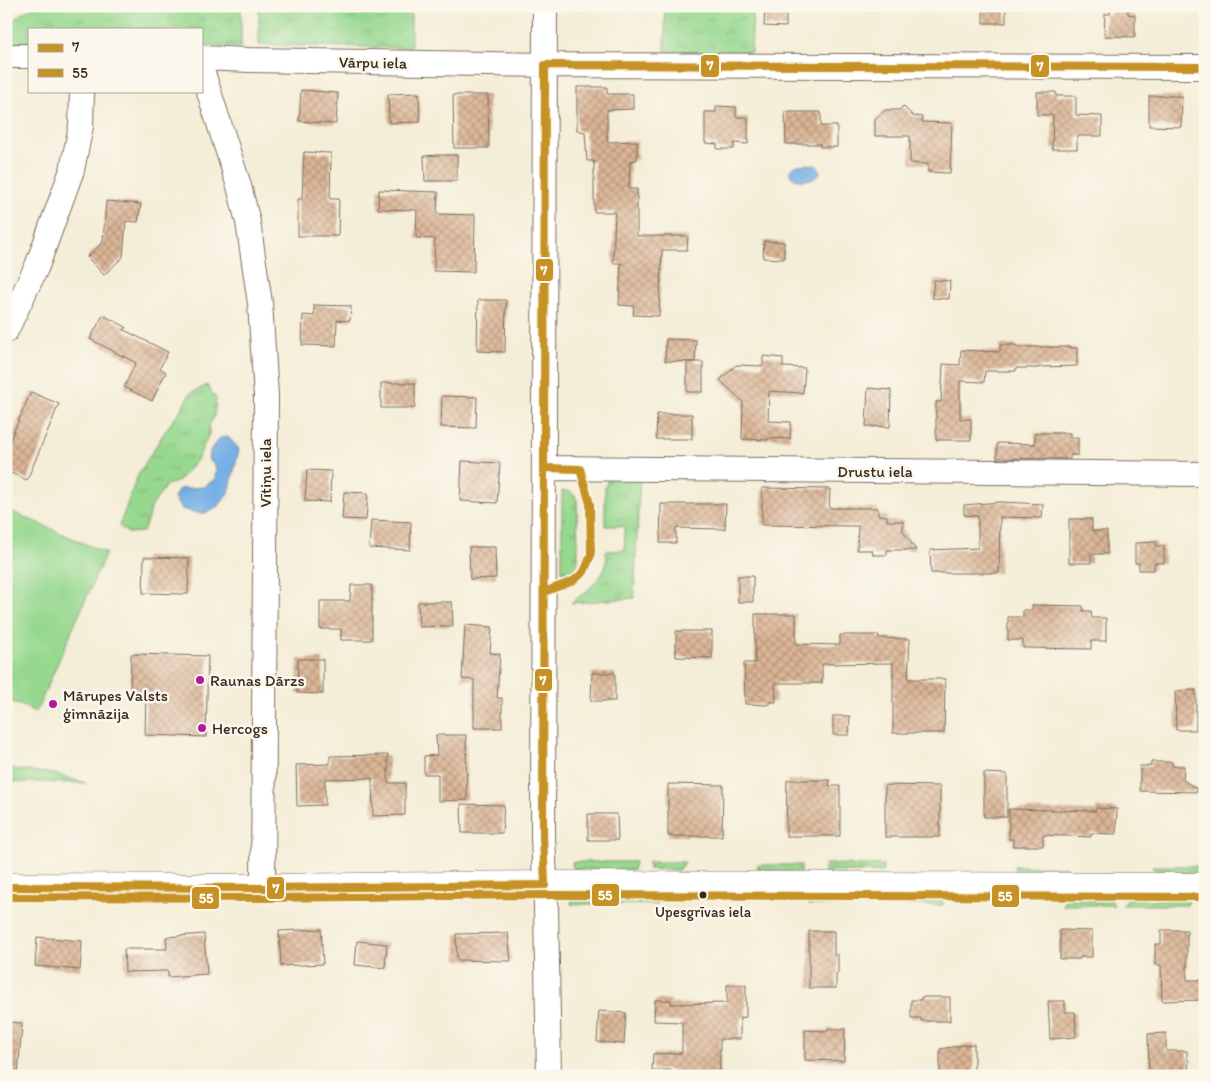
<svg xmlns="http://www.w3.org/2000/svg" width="1211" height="1082" font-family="Itim,sans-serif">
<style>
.grass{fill:url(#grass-tufts);stroke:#698156}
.pitch{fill:#97d88f;stroke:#698156}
.water{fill:#76aee6;stroke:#586c82}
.building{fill:url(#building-cross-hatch)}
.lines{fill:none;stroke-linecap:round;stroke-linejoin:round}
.minor-casing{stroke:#7c6e5f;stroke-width:26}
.major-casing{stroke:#7c6e5f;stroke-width:29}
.minor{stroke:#fff;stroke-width:24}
.major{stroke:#fff;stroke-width:28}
.bus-1-casing{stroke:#fbf7ec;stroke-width:11}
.bus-2-casing{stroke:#fbf7ec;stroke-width:11}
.bus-1{stroke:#c69225;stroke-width:8}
.bus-2{stroke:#c69225;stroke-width:8}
.poi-dot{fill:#b5179e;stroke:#fbf7ec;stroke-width:2}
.bus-dot{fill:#3b2a1e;stroke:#fbf7ec;stroke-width:2}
.labels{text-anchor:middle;stroke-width:5;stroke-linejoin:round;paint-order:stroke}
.bus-label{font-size:15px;fill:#3b2a1e;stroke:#fbf7ec}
.street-label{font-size:16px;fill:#3b2a1e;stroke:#fbf7ec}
.poi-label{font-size:16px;fill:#3b2a1e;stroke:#fbf7ec;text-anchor:start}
.line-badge{stroke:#fbf7ec;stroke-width:2}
.badge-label{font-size:14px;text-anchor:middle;font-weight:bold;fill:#fff}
</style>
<defs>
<pattern id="grass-tufts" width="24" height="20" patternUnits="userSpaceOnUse" patternTransform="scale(1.25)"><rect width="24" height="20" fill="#97d88f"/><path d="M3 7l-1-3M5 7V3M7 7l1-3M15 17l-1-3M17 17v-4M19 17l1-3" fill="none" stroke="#83ba7b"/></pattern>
<pattern id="building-cross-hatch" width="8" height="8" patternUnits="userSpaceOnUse" patternTransform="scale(1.25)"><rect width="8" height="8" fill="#dcb696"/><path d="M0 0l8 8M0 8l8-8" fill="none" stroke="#b4947a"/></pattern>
</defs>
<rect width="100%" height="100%" fill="#fbf7ec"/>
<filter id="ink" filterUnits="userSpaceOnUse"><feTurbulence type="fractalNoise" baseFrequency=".02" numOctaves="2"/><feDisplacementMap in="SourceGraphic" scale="10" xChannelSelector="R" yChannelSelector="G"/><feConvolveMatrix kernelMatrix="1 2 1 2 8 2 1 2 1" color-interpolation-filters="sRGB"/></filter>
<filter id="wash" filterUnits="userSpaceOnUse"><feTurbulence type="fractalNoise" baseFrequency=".0096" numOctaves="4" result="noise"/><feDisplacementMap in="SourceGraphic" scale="20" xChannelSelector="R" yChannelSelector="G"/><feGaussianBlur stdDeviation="1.12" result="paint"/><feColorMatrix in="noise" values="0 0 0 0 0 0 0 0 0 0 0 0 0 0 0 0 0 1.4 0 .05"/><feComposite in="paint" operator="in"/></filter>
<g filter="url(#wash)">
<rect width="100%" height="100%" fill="#f4edd7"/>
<!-- grass -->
<path class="grass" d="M34 6H241V47L201 46V29H29V48L6 49V24Z
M259 6H411V48L259 45Z
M665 6H753L751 52H665Z
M207 385 216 399 214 417 209 425V434L197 460 177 482 166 485 152 506 143 532 128 533 119 526 138 475 164 433 179 412 190 394Z
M640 475 634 598 571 603C583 594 604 579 606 563 607 559 606 554 606 551L625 550 624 526H605V487L609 476Z
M562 491H569L575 496 577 501 578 560C577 569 571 572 562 572Z
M6 768 54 774 86 783 6 782Z
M572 862H635L633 870 573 869Z
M648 862H685L678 870 649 869Z
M825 864 883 865V872H824Z
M757 865H801V872L758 870Z
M1014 866 1066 867V873L1015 872Z
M1151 866H1205V873H1157Z
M572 898H655L657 904H571Z
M808 898 943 900V905H808Z
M1065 899H1110L1113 903 1114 905H1062Z
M1127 899 1189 900 1187 905H1123Z"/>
<!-- pitch -->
<path class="pitch" d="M6 509 106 553 36 712 6 699Z"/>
<!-- water -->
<path class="water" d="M797 165C802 165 812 163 817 166 824 171 817 179 811 179 806 180 799 181 795 179 787 176 790 167 797 165Z
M228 437 239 449 229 493 218 507 202 514 181 509 174 498 179 489 204 487 215 479 216 467 208 459 211 449 220 438Z"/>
<g id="blocks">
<!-- building -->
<path class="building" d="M765 6H786V27L764 26Z
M983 6H1006V23H983Z
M1110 6H1128V14L1135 15V37L1104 36 1105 14H1110Z
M577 87H607V94H633V109L607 110V142L637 141V160L630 161 629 189H637V236H688L687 250H662L659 316 633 315 634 306 619 305 621 263H613L615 212H594V161H587L585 132 577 130Z
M301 90 338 93 336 124 299 121Z
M1037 92H1056V96H1076V115L1102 116V136H1077V149H1052L1053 115H1037Z
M419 93 420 122 389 123 388 94Z
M453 95H488L489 148H454Z
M1149 96H1182L1181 127 1149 126Z
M716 106 736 107V117H748V144L734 143V149H717V144L705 143V112H716Z
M903 106 913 116 922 117V122L952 123 950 173 928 172V164L910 163V136H875V119L885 110H899Z
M785 112H821V126H837V147H820V144H786Z
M304 152 331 153 330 199H339L338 236H298V199H302Z
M438 155H457V181H425L424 156Z
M379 190 438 192 437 214 475 215 474 272 434 271 435 239 416 238 417 210 378 209Z
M106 201 141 204 138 222 126 221 123 257 104 275 87 257 103 242Z
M764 241 784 242V259L763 258Z
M934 280 950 281 949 299 932 298Z
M478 300H506L505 352 477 351Z
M314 305 351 306 350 321 337 320 336 346 302 345 303 315 314 316Z
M103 315 126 327 124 330 168 352 160 368 166 372 152 401 124 387 136 363 90 339Z
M666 339 696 340 695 362 665 361Z
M1000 345H1016V347H1071V348H1077V366L1039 367V368H1016V371H985L984 382 960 381V419H971V440H936V402H941L943 364 960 365 961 350 1000 352Z
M763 356 783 358V367L805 368 803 393 769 391 768 421 791 422 790 439 768 438V440L742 439 743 402 720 380 736 365 763 366Z
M687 362H703V392H687Z
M381 383H415V408H381Z
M868 388 891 390 890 427 866 426Z
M31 392 59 404 27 480 6 471V436L11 438Z
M442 396 477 397 476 428 441 427Z
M657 414H692V439H656Z
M1035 433H1070V438H1078V455H1070V459L997 458V443L1035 444Z
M462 461 500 463 497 503 460 501Z
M307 470 331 471 330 502 305 501Z
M762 488 830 489 829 508H878V515L887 516V521H903V531L916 550H887V555H873L872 550H857L858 526 762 525Z
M344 492 368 493 366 520 342 519Z
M1000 502 1043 504 1042 518 1000 517 999 573H931L930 550 978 548V516L964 515V505Z
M661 504H726L725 529 676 528V543H660Z
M1069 519H1092V531H1107V554H1091V563H1069Z
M371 520 411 522 410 550 369 548Z
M1156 542V546H1164V563H1154V570H1139V563H1135V543Z
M469 547H495L496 578 470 579Z
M144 557 189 558 188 594 143 593Z
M738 576H753V602H738Z
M351 585H372V640H341V629H320V601H350Z
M418 602H452L453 626 419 627Z
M1032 605 1083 606V611H1091L1092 618H1106V641H1091V649L1023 648V640H1008V617H1023V610H1032Z
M755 614H796V644L840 645V635H879L878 638 910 639 908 679H945L944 733H893V663L822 664V683H775L776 702H769V705L745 704 744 663H755Z
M465 625 492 627 490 653 500 654 497 698H502V728H474V680L462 679Z
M676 631H712V658L676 657Z
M131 654 208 656 206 737 145 735 146 693H130Z
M298 659H323V694L297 693Z
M592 673H615V701H591Z
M1196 690V730H1176L1175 691Z
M833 716H850L849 735H833Z
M436 735H466L467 800 438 801V774H424V756L437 755Z
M388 755V783H405V815L373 816 372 778 325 779V805L297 806 296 765 330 764V756Z
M1151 762H1172V766H1184L1183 780 1201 792 1140 791V766H1151Z
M984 773 1007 774V817H984Z
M787 780H830L829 786H840V836H786Z
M668 784 723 785 722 836H668Z
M885 785 940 786V837H885Z
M461 804 504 805 502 833H462Z
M1096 808 1117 809 1116 834 1091 833V837L1043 835V846H1013V839H1009V809L1096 811Z
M588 814H617L618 840H588Z
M321 929 323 964 281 966 279 931Z
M1060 930 1092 931V957H1080V959H1060Z
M1161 930H1187V980H1205V1000L1162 1001 1161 965H1155V944H1161Z
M809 931H834V955H838V974H836V988H809Z
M508 933 511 961 457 960 456 934Z
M204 934 207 974 168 977V971L125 972 124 949H167L166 937Z
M37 937 82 941 80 970 35 966Z
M357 941 387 944 385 968 355 965Z
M727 985H746V1017L740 1018V1039H720V1076H687L670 1074 671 1070H652L653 1054 682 1053V1022L654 1021 655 1000H671V1004L727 1003Z
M921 997H950V1021H921V1018H911V1000H921Z
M1048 1001H1065V1012H1075L1076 1037 1050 1039Z
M599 1011 626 1013 624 1044 597 1042Z
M6 1022 22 1023 18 1075H6Z
M828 1029H845L844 1061 805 1060V1030L828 1031Z
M1166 1033V1051H1187V1058L1189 1061 1187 1076H1149L1148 1034Z
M974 1044V1073H940V1049L964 1045Z"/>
</g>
</g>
<g filter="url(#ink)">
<use href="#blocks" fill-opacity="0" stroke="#7c6e5f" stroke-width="1"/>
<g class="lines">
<!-- minor casing -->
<g class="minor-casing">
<path id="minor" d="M545 6 543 836 546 907 549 1076
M6 56H29
M201 58 249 60 545 65 1205 67
M201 67 239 186 248 222 260 303 266 396 263 888
M6 331 37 266 72 170 81 126 82 91
M545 468 1205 474"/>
</g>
<!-- major casing -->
<g class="major-casing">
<path id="major" d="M6 887 263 888 545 885 1205 887"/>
</g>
<!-- minor -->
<use href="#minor" class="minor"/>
<!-- major -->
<use href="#major" class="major"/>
<!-- bus-1 casing -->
<g class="bus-1-casing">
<path id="bus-1" d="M545 65 543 836 545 885
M545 65 1205 67
M544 592 573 581 584 572 591 555 590 504 580 469 545 468
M6 887 263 888 545 885"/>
</g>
<!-- bus-2 casing -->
<g class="bus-2-casing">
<path id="bus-2" d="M6 897 263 898 545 895 1205 897"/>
</g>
<!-- bus-1 -->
<use href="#bus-1" class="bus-1"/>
<!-- bus-2 -->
<use href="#bus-2" class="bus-2"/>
</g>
</g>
<!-- markers -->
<g class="poi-dot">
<circle cx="200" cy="680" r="5"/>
<circle cx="53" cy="704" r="5"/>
<circle cx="202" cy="728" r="5"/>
</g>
<circle class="bus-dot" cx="703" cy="895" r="4.5"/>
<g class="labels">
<!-- bus labels -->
<g class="bus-label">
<text x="703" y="917">Upesgrīvas iela</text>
</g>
<!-- street labels -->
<g class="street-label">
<text transform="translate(373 62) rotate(1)" y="6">Vārpu iela</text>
<text x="875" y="477">Drustu iela</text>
<text transform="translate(265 473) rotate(-90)" y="6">Vītiņu iela</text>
</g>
<!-- poi labels -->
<g class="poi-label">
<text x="210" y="686">Raunas Dārzs</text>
<text x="63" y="701">Mārupes Valsts<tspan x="63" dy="18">ģimnāzija</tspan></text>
<text x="212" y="734">Hercogs</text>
</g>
</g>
<g class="line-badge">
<rect x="700" y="54" width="20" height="24" rx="5" fill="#c69225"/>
<rect x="1030" y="54" width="20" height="24" rx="5" fill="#c69225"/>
<rect x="535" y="258" width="19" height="24" rx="5" fill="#c69225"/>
<rect x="534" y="668" width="19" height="24" rx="5" fill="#c69225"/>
<rect x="266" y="876" width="19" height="24" rx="5" fill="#c69225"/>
<rect x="591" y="883" width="29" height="24" rx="5" fill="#c69225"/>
<rect x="991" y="884" width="29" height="24" rx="5" fill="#c69225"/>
<rect x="191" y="886" width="29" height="24" rx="5" fill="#c69225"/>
</g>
<g class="badge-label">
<text x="710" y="70">7</text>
<text x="1040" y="71">7</text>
<text x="544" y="275">7</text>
<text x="543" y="685">7</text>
<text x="276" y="893">7</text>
<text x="605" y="900">55</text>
<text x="1005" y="901">55</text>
<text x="206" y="903">55</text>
</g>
<!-- margin -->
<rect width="1211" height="1082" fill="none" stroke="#fbf7ec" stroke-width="25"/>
<!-- legend -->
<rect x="28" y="28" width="175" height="65" fill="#fbf7ec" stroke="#aea59a"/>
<rect x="38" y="44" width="25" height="8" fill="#c69225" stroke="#aea59a"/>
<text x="72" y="52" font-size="15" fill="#3b2a1e">7</text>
<rect x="38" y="69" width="25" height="8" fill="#c69225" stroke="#aea59a"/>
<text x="72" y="78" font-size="15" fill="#3b2a1e">55</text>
</svg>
